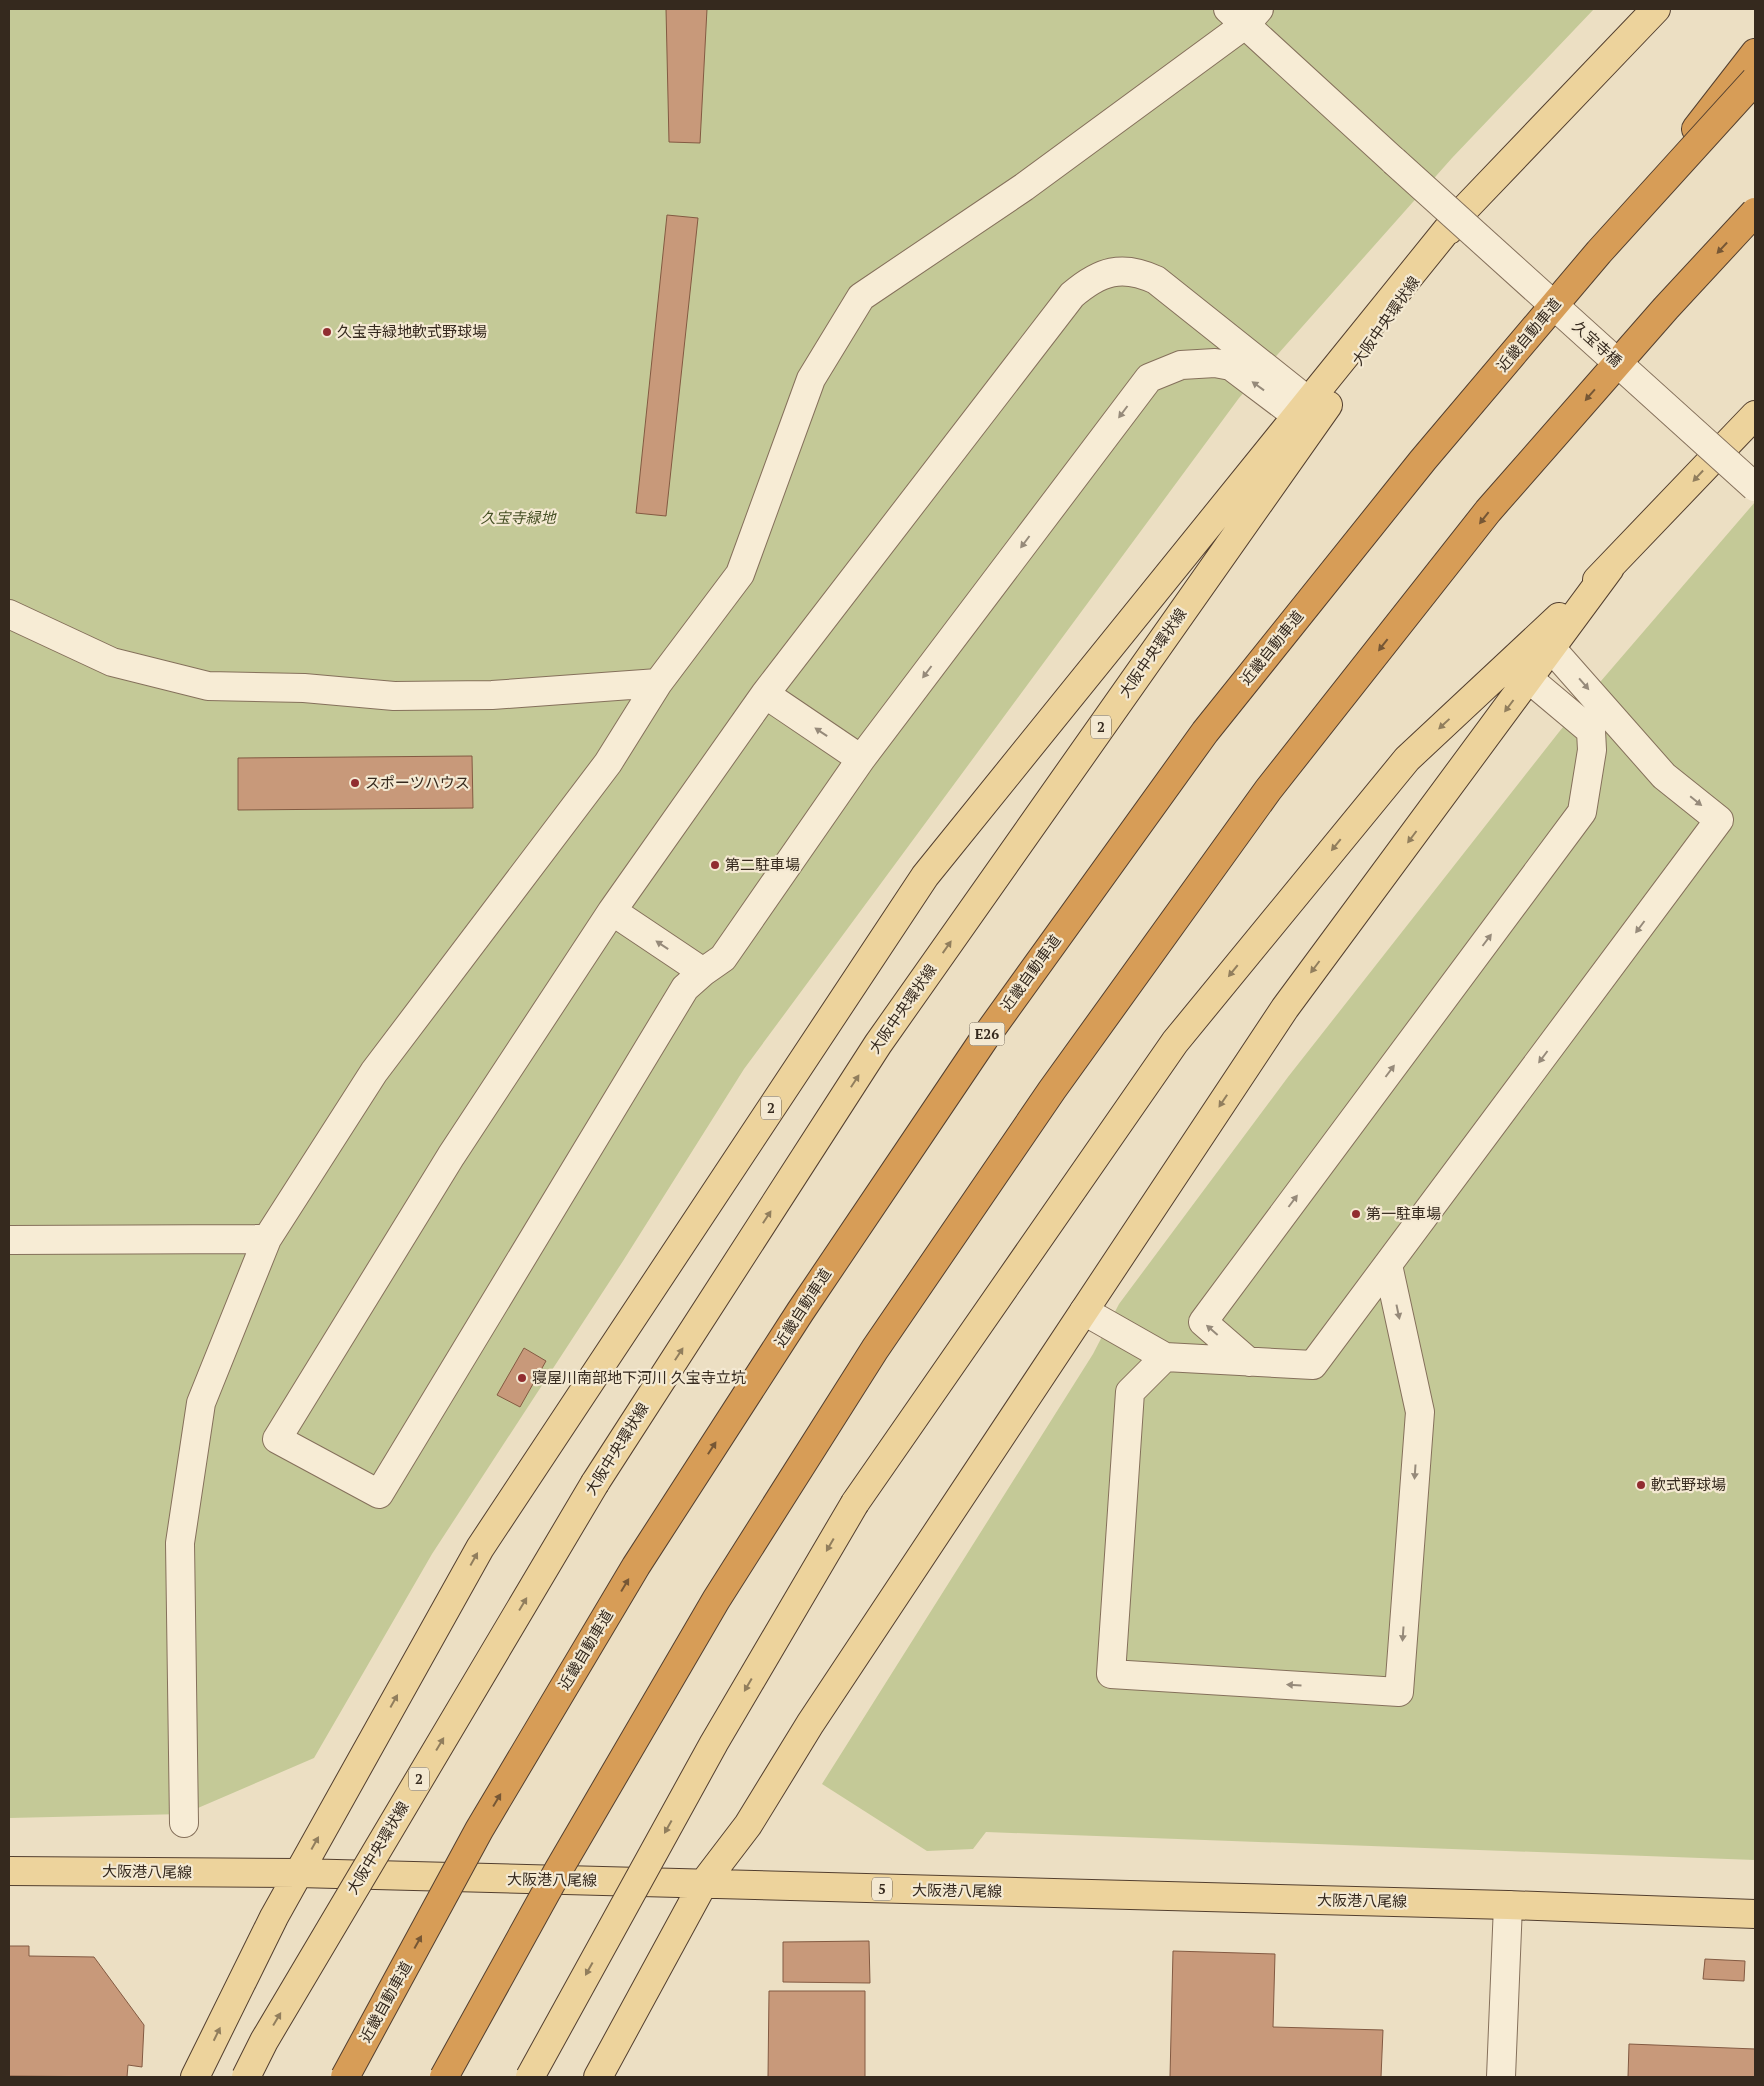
<svg xmlns="http://www.w3.org/2000/svg" width="1764" height="2086" font-family="'PT Serif','Noto Sans JP',serif">
<style>
.green{fill:#c4c997}
.building{fill:#c8997a;stroke:#835a42}
.lines{fill:none;stroke-linecap:round;stroke-linejoin:round}
.minor-casing{stroke:#85705b;stroke-width:30}
.major-casing{stroke:#533f2f;stroke-width:30}
.highway-casing{stroke:#533f2f;stroke-width:30}
.minor{stroke:#f7ecd5;stroke-width:28}
.major{stroke:#edd39c;stroke-width:28}
.highway{stroke:#d79d57;stroke-width:28}
.minor-bridge-casing{stroke:#85705b;stroke-width:30;stroke-linecap:butt}
.major-bridge-casing{stroke:#533f2f;stroke-width:30;stroke-linecap:butt}
.highway-bridge-casing{stroke:#533f2f;stroke-width:30;stroke-linecap:butt}
.minor-bridge{stroke:#f7ecd5;stroke-width:28}
.major-bridge{stroke:#edd39c;stroke-width:28}
.highway-bridge{stroke:#d79d57;stroke-width:28}
.oneway{fill:#765735}
.oneway2{fill:#968a7a}
.oneway3{fill:#917e5d}
.poi-dot{fill:#912d30;stroke:#f4e9d2;stroke-width:2}
.labels{text-anchor:middle;stroke-width:4.5;stroke-linejoin:round;paint-order:stroke}
.shield{fill:#f4e9d2;stroke:#6e6354;stroke-width:1}
.shield-label{font-size:14px;font-weight:bold;fill:#35291e}
.street-label{font-size:15px;fill:#35291e;stroke:#f4e9d2}
.poi-label{font-size:15px;fill:#35291e;stroke:#f4e9d2;text-anchor:start}
.park-label{font-size:15px;font-style:italic;fill:#475126;stroke:#f4e9d2}
</style>
<rect width="100%" height="100%" fill="#ecdfc3"/>
<!-- green -->
<path class="green" d="M9 9H1594L1452 158 1239 398 744 1069 623 1261 432 1554 314 1758 184 1814 9 1818Z
M1755 502V1860L986 1832 973 1849 927 1851 822 1784 1093 1354 1119 1304 1288 1077 1559 732 1601 681Z"/>
<!-- building -->
<path class="building" d="M666 9H707L700 143 669 142Z
M667 215 698 218 666 516 636 513Z
M472 756 473 808 238 810V758Z
M524 1348 546 1361 520 1407 497 1395Z
M869 1941 870 1983 783 1982V1942Z
M9 1946H29V1956L94 1957 144 2025 142 2067 128 2065 127 2077 9 2076Z
M1173 1951 1275 1954 1273 2027 1383 2030 1381 2077H1170Z
M1705 1959 1745 1961 1744 1981 1703 1979Z
M769 1991H865V2077H768Z
M1629 2044 1755 2049V2077H1628Z"/>
<g class="lines">
<!-- minor casing -->
<g class="minor-casing">
<path id="minor" d="M1228 9 1394 161
M1297 416 1231 366 1215 363 1181 365 1149 378 861 759 723 958 703 972 685 988 379 1494 277 1439 451 1156 612 911 765 694 1072 295C1100 271 1122 264 1156 280L1308 401
M9 614 112 662 208 686 304 688 394 696 492 695 658 683
M765 694 861 759
M612 911 703 972
M9 1240 267 1239
M1084 1311 1165 1357 1313 1365 1719 820 1664 776 1551 648
M1165 1357 1130 1392 1111 1674 1399 1692 1420 1412 1388 1265
M1249 1362 1203 1322 1582 812 1592 750 1591 731 1529 679
M184 1823 180 1543 201 1403 267 1239 374 1072 608 763 658 683 740 574 811 379 861 297 1024 187 1246 24 1259 9
M1501 2077 1508 1905"/>
</g>
<!-- major casing -->
<g class="major-casing">
<path id="major" d="M1449 230 1459 215 1656 9
M1597 580 1755 415
M595 1483 878 1044 1328 405
M855 1503 1175 1042 1407 759 1559 617
M9 1871 298 1873 1508 1905 1755 1914
M195 2077 274 1917 480 1548 925 876 1459 215
M598 2077 703 1884 748 1825 810 1724 1285 1008 1610 568"/>
</g>
<!-- highway casing -->
<g class="highway-casing">
<path id="highway" d="M1696 129 1755 53"/>
</g>
<!-- minor -->
<use href="#minor" class="minor"/>
<!-- major -->
<use href="#major" class="major"/>
<!-- highway -->
<use href="#highway" class="highway"/>
<!-- minor-bridge casing -->
<g class="minor-bridge-casing">
<path id="minor-bridge" d="M1394 161 1755 487"/>
</g>
<!-- major-bridge casing -->
<g class="major-bridge-casing">
<path id="major-bridge" d="M246 2077 264 2041 595 1483
M530 2077 714 1743 855 1503"/>
</g>
<!-- highway-bridge casing -->
<g class="highway-bridge-casing">
<path id="highway-bridge" d="M345 2077 479 1830 636 1566 800 1312 984 1039 1205 732 1423 460 1599 252 1755 80
M444 2077 559 1869 716 1600 875 1349 1052 1090 1268 790 1488 511 1666 308 1755 212"/>
</g>
<!-- minor-bridge -->
<use href="#minor-bridge" class="minor-bridge"/>
<!-- major-bridge -->
<use href="#major-bridge" class="major-bridge"/>
<!-- highway-bridge -->
<use href="#highway-bridge" class="highway-bridge"/>
</g>
<!-- one-way arrows -->
<defs><path id="oneway-solid" d="M-6-.8H1V-3.2L6.5 0L1 3.2V.8H-6Z" transform="scale(1.25)"/></defs>
<g class="oneway">
<use href="#oneway-solid" transform="translate(1722 248) rotate(133)"/>
<use href="#oneway-solid" transform="translate(1590 395) rotate(131)"/>
<use href="#oneway-solid" transform="translate(1484 518) rotate(128)"/>
<use href="#oneway-solid" transform="translate(1383 645) rotate(128)"/>
<use href="#oneway-solid" transform="translate(712 1448) rotate(-57)"/>
<use href="#oneway-solid" transform="translate(625 1585) rotate(-59)"/>
<use href="#oneway-solid" transform="translate(497 1800) rotate(-59)"/>
<use href="#oneway-solid" transform="translate(418 1942) rotate(-61)"/>
</g>
<g class="oneway2">
<use href="#oneway-solid" transform="translate(1258 386) rotate(-144)"/>
<use href="#oneway-solid" transform="translate(1123 412) rotate(127)"/>
<use href="#oneway-solid" transform="translate(1025 542) rotate(127)"/>
<use href="#oneway-solid" transform="translate(927 672) rotate(127)"/>
<use href="#oneway-solid" transform="translate(1584 684) rotate(49)"/>
<use href="#oneway-solid" transform="translate(821 732) rotate(-146)"/>
<use href="#oneway-solid" transform="translate(1696 801) rotate(39)"/>
<use href="#oneway-solid" transform="translate(1640 927) rotate(127)"/>
<use href="#oneway-solid" transform="translate(1487 940) rotate(-53)"/>
<use href="#oneway-solid" transform="translate(662 945) rotate(-146)"/>
<use href="#oneway-solid" transform="translate(1543 1057) rotate(127)"/>
<use href="#oneway-solid" transform="translate(1390 1071) rotate(-53)"/>
<use href="#oneway-solid" transform="translate(1293 1201) rotate(-53)"/>
<use href="#oneway-solid" transform="translate(1398 1312) rotate(78)"/>
<use href="#oneway-solid" transform="translate(1212 1330) rotate(-139)"/>
<use href="#oneway-solid" transform="translate(1415 1472) rotate(94)"/>
<use href="#oneway-solid" transform="translate(1403 1634) rotate(94)"/>
<use href="#oneway-solid" transform="translate(1294 1685) rotate(-177)"/>
</g>
<g class="oneway3">
<use href="#oneway-solid" transform="translate(1698 476) rotate(133)"/>
<use href="#oneway-solid" transform="translate(1509 706) rotate(127)"/>
<use href="#oneway-solid" transform="translate(1444 724) rotate(137)"/>
<use href="#oneway-solid" transform="translate(1412 837) rotate(127)"/>
<use href="#oneway-solid" transform="translate(1336 845) rotate(129)"/>
<use href="#oneway-solid" transform="translate(947 947) rotate(-55)"/>
<use href="#oneway-solid" transform="translate(1315 967) rotate(127)"/>
<use href="#oneway-solid" transform="translate(1233 971) rotate(129)"/>
<use href="#oneway-solid" transform="translate(855 1081) rotate(-57)"/>
<use href="#oneway-solid" transform="translate(1223 1101) rotate(124)"/>
<use href="#oneway-solid" transform="translate(767 1217) rotate(-57)"/>
<use href="#oneway-solid" transform="translate(679 1354) rotate(-57)"/>
<use href="#oneway-solid" transform="translate(830 1545) rotate(120)"/>
<use href="#oneway-solid" transform="translate(474 1559) rotate(-61)"/>
<use href="#oneway-solid" transform="translate(523 1604) rotate(-59)"/>
<use href="#oneway-solid" transform="translate(748 1685) rotate(120)"/>
<use href="#oneway-solid" transform="translate(394 1701) rotate(-61)"/>
<use href="#oneway-solid" transform="translate(440 1744) rotate(-59)"/>
<use href="#oneway-solid" transform="translate(668 1827) rotate(119)"/>
<use href="#oneway-solid" transform="translate(315 1843) rotate(-61)"/>
<use href="#oneway-solid" transform="translate(589 1969) rotate(119)"/>
<use href="#oneway-solid" transform="translate(277 2019) rotate(-59)"/>
<use href="#oneway-solid" transform="translate(217 2034) rotate(-64)"/>
</g>
<!-- markers -->
<g class="poi-dot">
<circle cx="327" cy="332" r="5"/>
<circle cx="355" cy="783" r="5"/>
<circle cx="715" cy="865" r="5"/>
<circle cx="1356" cy="1214" r="5"/>
<circle cx="522" cy="1378" r="5"/>
<circle cx="1641" cy="1485" r="5"/>
</g>
<g class="labels">
<!-- shield labels -->
<g class="shield">
<rect x="1091" y="715.5" width="20" height="23" rx="4"/>
<rect x="969.5" y="1022.5" width="35" height="23" rx="4"/>
<rect x="761" y="1096.5" width="20" height="23" rx="4"/>
<rect x="409" y="1767.5" width="20" height="23" rx="4"/>
<rect x="872" y="1877.5" width="20" height="23" rx="4"/>
</g>
<g class="shield-label">
<text x="1101" y="732">2</text>
<text x="987" y="1039">E26</text>
<text x="771" y="1113">2</text>
<text x="419" y="1784">2</text>
<text x="882" y="1894">5</text>
</g>
<!-- street labels -->
<g class="street-label">
<text transform="translate(1386 321) rotate(-55)" y="5">大阪中央環状線</text>
<text transform="translate(1529 335) rotate(-50)" y="5">近畿自動車道</text>
<text transform="translate(1597 344) rotate(42)" y="5">久宝寺橋</text>
<text transform="translate(1272 648) rotate(-51)" y="5">近畿自動車道</text>
<text transform="translate(1153 653) rotate(-55)" y="5">大阪中央環状線</text>
<text transform="translate(1031 973) rotate(-54)" y="5">近畿自動車道</text>
<text transform="translate(903 1009) rotate(-55)" y="5">大阪中央環状線</text>
<text transform="translate(803 1308) rotate(-57)" y="5">近畿自動車道</text>
<text transform="translate(617 1449) rotate(-58)" y="5">大阪中央環状線</text>
<text transform="translate(586 1650) rotate(-59)" y="5">近畿自動車道</text>
<text transform="translate(378 1848) rotate(-59)" y="5">大阪中央環状線</text>
<text transform="translate(147 1872) rotate(1)" y="5">大阪港八尾線</text>
<text transform="translate(552 1880) rotate(1)" y="5">大阪港八尾線</text>
<text transform="translate(957 1891) rotate(1)" y="5">大阪港八尾線</text>
<text transform="translate(1362 1901) rotate(1)" y="5">大阪港八尾線</text>
<text transform="translate(386 2002) rotate(-61)" y="5">近畿自動車道</text>
</g>
<!-- poi labels -->
<g class="poi-label">
<text x="337" y="337">久宝寺緑地軟式野球場</text>
<text x="365" y="788">スポーツハウス</text>
<text x="725" y="870">第二駐車場</text>
<text x="1366" y="1219">第一駐車場</text>
<text x="532" y="1383">寝屋川南部地下河川 久宝寺立坑</text>
<text x="1651" y="1490">軟式野球場</text>
</g>
<!-- park labels -->
<g class="park-label">
<text x="518" y="523">久宝寺緑地</text>
</g>
</g>
<!-- border -->
<rect width="1764" height="2086" fill="none" stroke="#35291e" stroke-width="20"/>
</svg>
